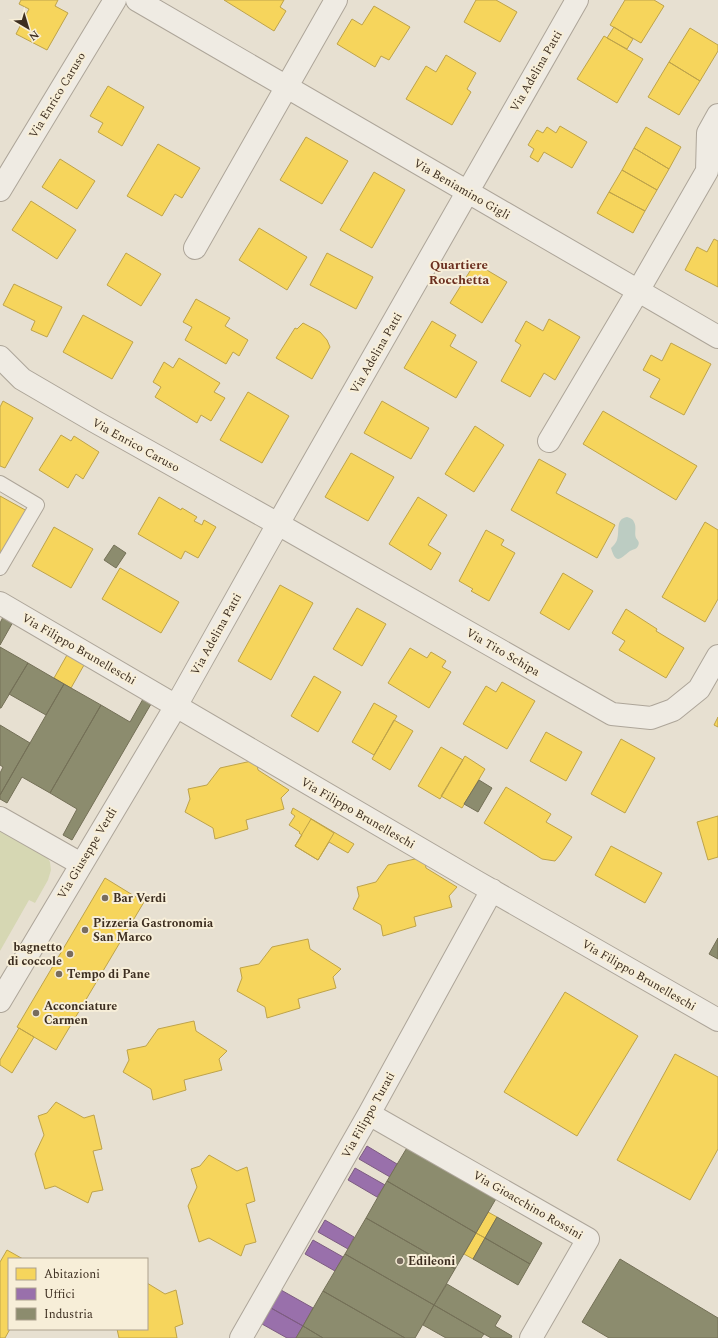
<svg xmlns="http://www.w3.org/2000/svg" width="718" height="1338" font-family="Spectral,serif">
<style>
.green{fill:#d6d7b3}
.water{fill:#bcccc2}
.homes{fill:#f6d55c;stroke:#bea34a}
.offices{fill:#9970ab;stroke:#7d5c81}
.industry{fill:#8c8c6e;stroke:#747057}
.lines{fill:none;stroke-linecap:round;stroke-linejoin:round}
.lane-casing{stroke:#ada599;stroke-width:16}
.street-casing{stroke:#ada599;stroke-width:24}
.lane{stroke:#efebe3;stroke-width:14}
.street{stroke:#efebe3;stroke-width:22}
.poi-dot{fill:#786c5e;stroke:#f7eed8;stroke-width:1.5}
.labels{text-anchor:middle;stroke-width:4;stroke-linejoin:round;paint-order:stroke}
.street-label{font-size:12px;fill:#3d2e20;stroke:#f7eed8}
.poi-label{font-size:12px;font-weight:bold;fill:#3d2e20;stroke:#f7eed8;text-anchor:start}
.neighbourhood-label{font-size:13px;font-weight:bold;fill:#6b2e1e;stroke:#f7eed8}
</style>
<rect width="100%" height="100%" fill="#e7e0d1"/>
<!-- green -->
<path class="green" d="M0 829 45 854 50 862 51 870 48 880 35 903 29 900 0 951Z"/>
<!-- water -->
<path class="water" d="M627 517C630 518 633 519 634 522 637 527 634 533 636 538 638 541 640 542 638 546 636 550 633 549 630 551 620 559 616 565 611 548 614 545 616 543 617 540 620 531 615 519 627 517Z"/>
<!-- homes -->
<path class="homes" d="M21 0H58L55 6 68 13 47 50 16 34 29 9 19 4Z
M224 0H284L280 7 286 11 274 31Z
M476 0H496L517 12 500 42 464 22Z
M625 0H654L664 6 641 43 610 25Z
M374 6 410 27 389 60 381 56 375 67 337 44 352 19 362 25Z
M614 27 633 39 627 49 607 38Z
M690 28 718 45V51L700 81 669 62Z
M604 36 643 59 617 103 577 79Z
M446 55 476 73 467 89 471 92 452 125 406 99 426 66 436 72Z
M669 62 700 81 679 115 648 97Z
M108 86 144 107 122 146 98 132 103 123 90 116Z
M560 126 587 142 572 168 544 152 538 162 530 157 534 149 528 145 537 130 543 133 547 127 556 133Z
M646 127 681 147 669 169 634 148Z
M306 137 348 161 322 204 280 180Z
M158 144 200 168 182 198 175 194 162 216 127 196Z
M634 148 669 169 657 190 622 170Z
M60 159 95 181 77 209 42 187Z
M622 170 657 190 645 211 609 192Z
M374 172 405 190 372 248 340 230Z
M609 192 645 211 633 233 597 213Z
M31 201 76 230 57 259 12 230Z
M259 228 307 257 287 290 239 260Z
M714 239 718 241V287L685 270 697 247 707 252Z
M126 253 161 274 141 306 107 285Z
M327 253 373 277 356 309 310 285Z
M475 263 507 282 482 323 450 303Z
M14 284 62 307 47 337 31 330 35 321 3 305Z
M196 299 230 318 225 326 248 340 239 356 233 352 226 364 185 340 192 327 183 322Z
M83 315 133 342 112 379 63 352Z
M549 319 580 337 555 380 544 373 530 397 501 381 521 345 515 341 526 321 543 331Z
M432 321 456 335 450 346 477 362 456 398 404 368Z
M303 323 320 332 327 340 330 347 312 379 276 358 295 328 297 329Z
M671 343 711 364 684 415 650 397 660 379 643 370 651 355 662 361Z
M179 358 220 383 214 392 225 398 211 421 201 415 197 423 155 397 161 387 153 382 164 362 173 368Z
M248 392 289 416 262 463 220 440Z
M3 401 33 418 5 468 0 466V407Z
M382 401 429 428 411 459 364 433Z
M603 411 697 466 676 500 583 444Z
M475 426 504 445 474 492 445 474Z
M61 435 71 441 74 436 99 452 83 479 76 474 68 488 39 470Z
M351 453 394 477 368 521 325 497Z
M539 459 566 474 556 493 615 525 597 558 511 510Z
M0 496 27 511 0 554Z
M159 497 181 510 182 508 197 517 194 521 202 525 204 520 216 527 198 558 185 551 181 559 138 534Z
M418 497 447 515 428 545 441 553 431 570 389 544Z
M705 522 718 530V599L705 622 662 597Z
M54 527 93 549 71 588 32 566Z
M486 530 504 540 501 545 515 553 489 601 471 591 473 589 459 581Z
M120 568 179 602 161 633 102 599Z
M563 573 593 591 569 630 540 613Z
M280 585 313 603 271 680 238 661Z
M357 608 386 624 362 666 333 649Z
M626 609 657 629 656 631 684 648 666 678 619 650 625 641 612 633Z
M410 648 427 658 431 652 446 661 442 667 451 672 429 708 388 683Z
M67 655 84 665 71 688 54 678Z
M314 676 341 692 318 732 291 716Z
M502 682 535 701 507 749 463 724 486 686 496 692Z
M374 703 397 716 374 755 352 742Z
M718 717V727L714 725Z
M394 720 413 731 390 770 372 759Z
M546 732 582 752 566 781 530 761Z
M621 739 655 758 625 813 591 794Z
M441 747 463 760 440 799 418 786Z
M465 756 485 769 462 808 441 796Z
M256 760 258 770 289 790 281 798 284 809 246 820 248 829 215 839 213 828 185 812 190 799 188 789 207 785 220 768Z
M506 787 551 814 546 822 572 837 560 855 555 861 542 859 484 823Z
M293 808 354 844 348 853 329 842 318 860 295 846 302 835 299 833 300 832 289 825 295 816 291 813Z
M718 816V857L708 860 697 822Z
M311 819 334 833 318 860 295 846Z
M611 846 662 873 645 903 595 875Z
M424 857 426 868 457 887 449 896 452 907 414 917 416 926 383 936 381 925 353 909 359 896 357 887 376 882 388 865Z
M105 878 144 902 56 1050 17 1027Z
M308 939 310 949 341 969 333 977 336 988 298 999 300 1008 267 1018 265 1007 237 991 242 978 240 968 259 964 272 947Z
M565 992 638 1036 577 1136 504 1092Z
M194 1021 196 1031 227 1051 219 1059 222 1070 184 1080 186 1090 153 1100 151 1089 123 1072 129 1060 127 1050 146 1046 158 1029Z
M19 1028 34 1037 12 1073 0 1065V1060Z
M675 1054 718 1077V1149L690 1200 617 1160Z
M56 1102 84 1118 94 1115 102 1149 93 1151 103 1190 92 1192 88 1203 55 1186 45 1189 35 1154 44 1135 38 1116 47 1113Z
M209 1155 237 1171 247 1167 255 1201 246 1204 256 1242 245 1245 241 1256 209 1238 199 1242 188 1206 197 1187 191 1169 200 1166Z
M488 1212 497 1217 485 1238 476 1233Z
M476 1233 485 1238 473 1259 464 1254Z
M7 1250 23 1259H9V1329H10L5 1338H0V1262Z
M147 1283 165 1294 176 1290 183 1324 175 1327 177 1338H119L117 1329H147Z"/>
<!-- offices -->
<path class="offices" d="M367 1146 397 1164 390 1177 359 1159Z
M355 1168 385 1185 377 1197 348 1180Z
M325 1220 354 1237 348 1249 318 1232Z
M313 1240 343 1257 335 1271 305 1254Z
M281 1290 313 1308 303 1326 271 1308Z
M271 1308 303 1326 296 1338H287L262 1324Z"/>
<!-- industry -->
<path class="industry" d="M114 545 126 553 116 568 104 560Z
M3 617 13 622 0 645V623Z
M0 647 28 663 1 708H0Z
M28 663 64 684 46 715 9 694Z
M64 684 101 705 50 793 22 777 7 803 0 799V795Z
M143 699 151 704 72 840 63 835 77 809 50 793 101 705 130 722Z
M0 725 30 743 0 795V773L3 767 0 765Z
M479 780 492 788 478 812 464 804Z
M718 938V959L709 954Z
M408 1146 497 1197 476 1233 387 1181Z
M387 1181 476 1233 455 1269 366 1218Z
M497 1217 542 1243 530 1264 485 1238Z
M366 1218 455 1269 434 1305 345 1254Z
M485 1238 530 1264 518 1285 473 1259Z
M345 1254 434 1305 415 1338H405L323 1291Z
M620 1259 718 1318V1338H609L582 1322Z
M447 1284 501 1316 495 1326 512 1336 511 1338H491L434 1305Z
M323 1291 405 1338H323L303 1326Z
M434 1305 484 1334 481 1338H446L423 1325Z
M303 1326 323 1338H296Z"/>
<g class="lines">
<!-- lane casing -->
<g class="lane-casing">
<path id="lane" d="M0 483 37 505 0 568"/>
</g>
<!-- street casing -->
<g class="street-casing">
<path id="street" d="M137 0 718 337
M0 190 115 0
M195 248 336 0
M0 357 22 379 94 421 278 524 612 714 651 718 673 710 699 689 718 656
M549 441 638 291 707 171 708 133 718 115
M0 603 477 882 718 1020
M0 818 81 864
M0 1001 176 706 278 524 577 0
M369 1114 588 1239 531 1338
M241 1338 369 1114 492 890"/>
</g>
<!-- lane -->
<use href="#lane" class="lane"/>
<!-- street -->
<use href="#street" class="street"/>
</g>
<!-- markers -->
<g class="poi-dot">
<circle cx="105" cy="898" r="4"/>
<circle cx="85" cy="930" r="4"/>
<circle cx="70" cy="954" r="4"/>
<circle cx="59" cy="974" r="4"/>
<circle cx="36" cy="1013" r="4"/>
<circle cx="400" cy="1261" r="4"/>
</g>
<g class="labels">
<!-- street labels -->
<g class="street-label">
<text transform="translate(536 71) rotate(-60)" y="4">Via Adelina Patti</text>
<text transform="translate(57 95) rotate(-59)" y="4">Via Enrico Caruso</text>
<text transform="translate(462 189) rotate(30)" y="4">Via Beniamino Gigli</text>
<text transform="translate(376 353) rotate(-60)" y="4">Via Adelina Patti</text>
<text transform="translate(136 445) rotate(29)" y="4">Via Enrico Caruso</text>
<text transform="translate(216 634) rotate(-61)" y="4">Via Adelina Patti</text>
<text transform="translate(79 649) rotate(30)" y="4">Via Filippo Brunelleschi</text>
<text transform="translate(503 652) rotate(30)" y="4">Via Tito Schipa</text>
<text transform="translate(358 813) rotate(30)" y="4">Via Filippo Brunelleschi</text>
<text transform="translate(87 853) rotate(-59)" y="4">Via Giuseppe Verdi</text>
<text transform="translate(639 975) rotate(30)" y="4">Via Filippo Brunelleschi</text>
<text transform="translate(368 1115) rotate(-61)" y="4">Via Filippo Turati</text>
<text transform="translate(528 1205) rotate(30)" y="4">Via Gioacchino Rossini</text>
</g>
<!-- poi labels -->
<g class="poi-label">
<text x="113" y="902">Bar Verdi</text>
<text x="93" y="927">Pizzeria Gastronomia<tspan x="93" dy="14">San Marco</tspan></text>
<text x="62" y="951" text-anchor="end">bagnetto<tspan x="62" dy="14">di coccole</tspan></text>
<text x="67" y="978">Tempo di Pane</text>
<text x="44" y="1010">Acconciature<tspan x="44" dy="14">Carmen</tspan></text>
<text x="408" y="1265">Edileoni</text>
</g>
<!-- neighbourhood labels -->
<g class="neighbourhood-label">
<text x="459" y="269">Quartiere<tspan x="459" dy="15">Rocchetta</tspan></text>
</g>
</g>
<!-- legend -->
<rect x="8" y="1258" width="140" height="72" fill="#f7eed8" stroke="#ada18e"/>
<rect x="16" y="1268" width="20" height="12" fill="#f6d55c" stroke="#ada18e"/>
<text x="44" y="1278" font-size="12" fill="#3d2e20">Abitazioni</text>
<rect x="16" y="1288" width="20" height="12" fill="#9970ab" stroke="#ada18e"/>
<text x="44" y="1298" font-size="12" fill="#3d2e20">Uffici</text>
<rect x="16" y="1308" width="20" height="12" fill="#8c8c6e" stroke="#ada18e"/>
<text x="44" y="1318" font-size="12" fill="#3d2e20">Industria</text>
<!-- north arrow -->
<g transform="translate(28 28) rotate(142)" stroke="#f7eed8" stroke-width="3" paint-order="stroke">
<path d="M0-3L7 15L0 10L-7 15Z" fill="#3d2e20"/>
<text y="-6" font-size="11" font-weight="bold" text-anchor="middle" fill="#3d2e20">N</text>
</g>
</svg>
